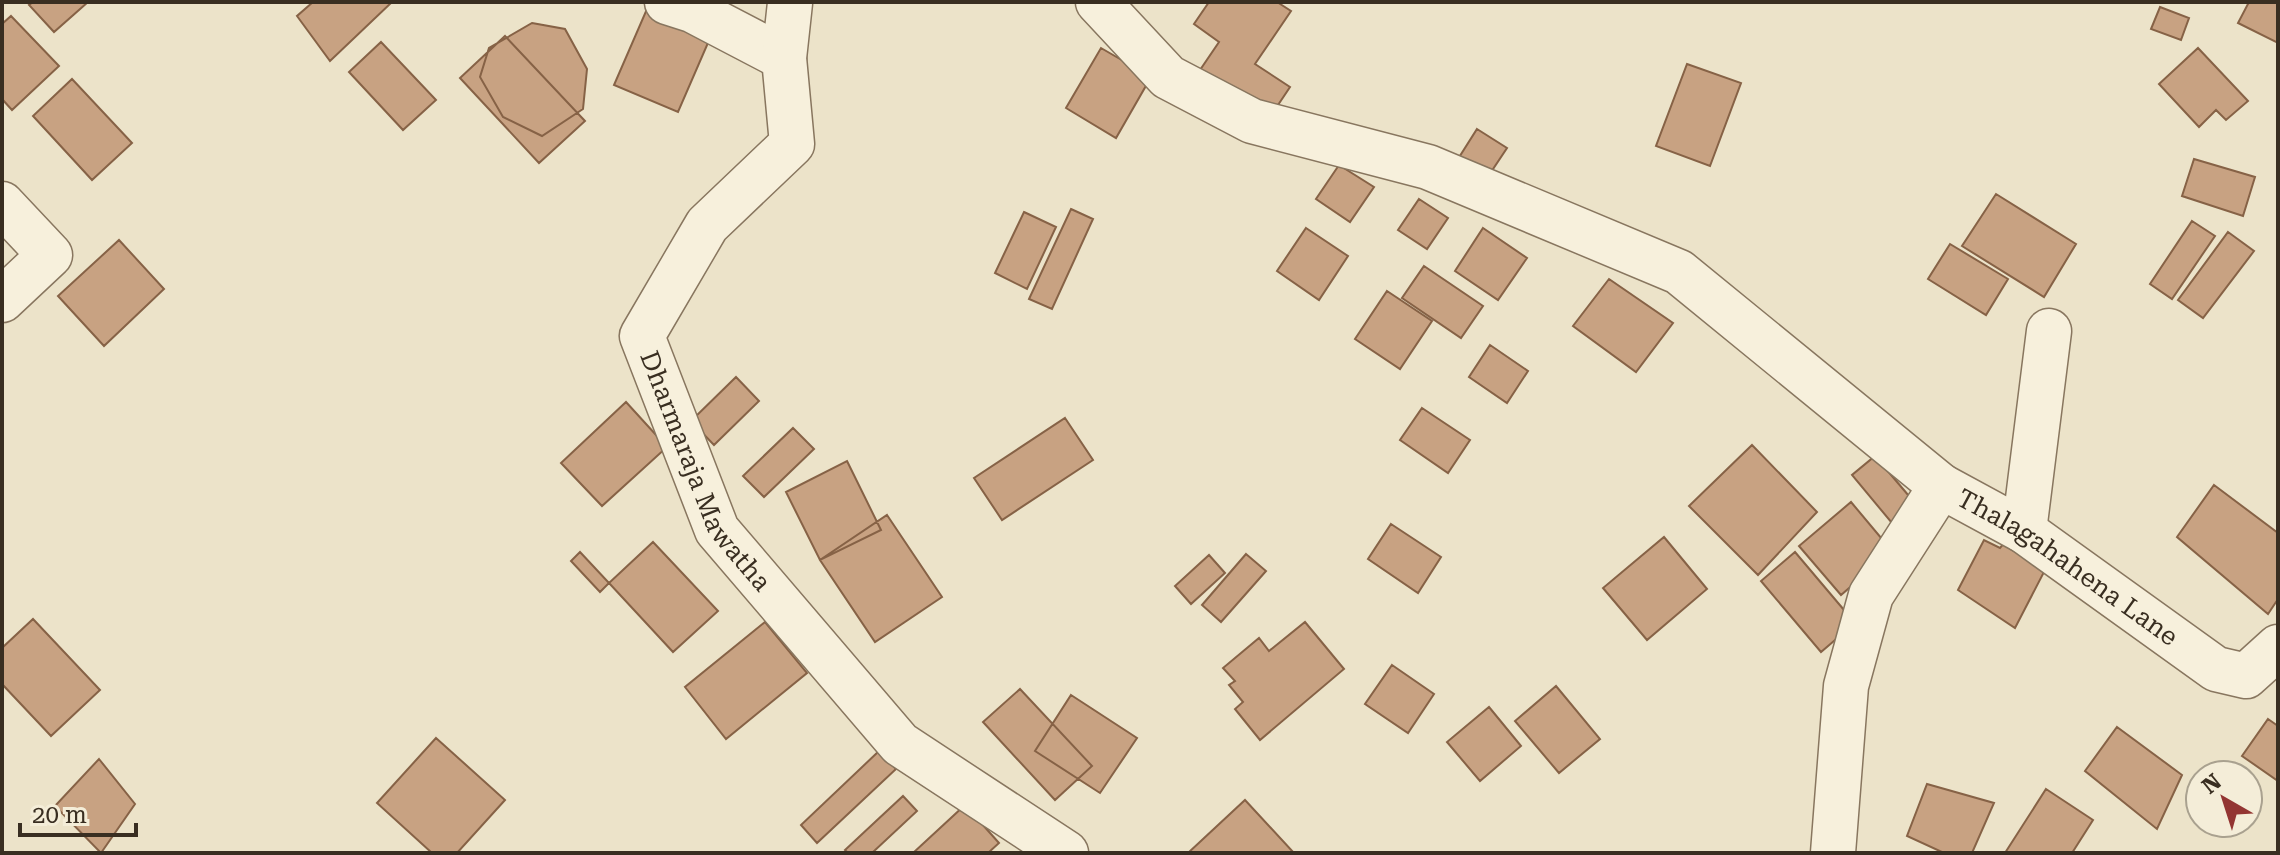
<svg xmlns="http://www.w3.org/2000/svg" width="2280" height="855" font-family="'Roboto Serif',serif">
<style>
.building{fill:#c8a282;stroke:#866246;stroke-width:2}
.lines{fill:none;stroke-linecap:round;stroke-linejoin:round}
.minor-casing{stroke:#88765f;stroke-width:47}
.minor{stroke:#f7f0dc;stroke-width:44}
.labels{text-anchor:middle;stroke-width:8;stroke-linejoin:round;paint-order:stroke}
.street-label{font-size:26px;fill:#392e21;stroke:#f4edd8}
</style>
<rect width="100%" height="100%" fill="#ece3c9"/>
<!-- building -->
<path class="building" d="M33 2H88L54 32 29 5Z
M313 2H392L330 61 297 16Z
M650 2 714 29 678 112 614 85Z
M1209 2H1277L1291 11 1255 64 1290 87 1268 120 1198 73 1219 42 1194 24Z
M2249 2H2278V43L2238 23Z
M2160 7 2189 18 2181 40 2151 29Z
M11 16 59 66 12 110 2 99V24Z
M532 23 565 29 587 69 583 109 542 136 503 117 480 77 489 48Z
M505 36 585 121 539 163 460 78Z
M381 42 436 100 403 130 349 72Z
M1101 48 1151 77 1116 138 1066 108Z
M2198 48 2248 101 2226 120 2216 110 2199 127 2159 84Z
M1687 64 1741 83 1710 166 1656 146Z
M72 79 132 143 92 180 33 116Z
M1477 129 1507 148 1487 178 1458 159Z
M2194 159 2255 177 2243 216 2182 196Z
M1339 165 1374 187 1350 222 1316 199Z
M1996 194 2076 244 2044 297 1962 246Z
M1419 199 1448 218 1427 249 1398 230Z
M1071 209 1093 219 1052 309 1029 299Z
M1024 212 1056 227 1027 289 995 273Z
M2192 221 2215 236 2172 299 2150 284Z
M1306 228 1348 256 1319 300 1277 271Z
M1483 228 1527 258 1498 300 1455 271Z
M2228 232 2254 251 2203 318 2178 300Z
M119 240 164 289 104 346 58 296Z
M1950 244 2008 279 1986 315 1928 279Z
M1424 266 1483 306 1461 338 1402 298Z
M1609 279 1673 323 1636 372 1573 326Z
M1387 291 1432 321 1400 369 1355 339Z
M1490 345 1528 371 1507 403 1469 377Z
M736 377 759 401 714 445 691 421Z
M626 402 667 447 602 506 561 463Z
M1422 408 1470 440 1448 473 1400 440Z
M1065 418 1093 460 1002 520 974 478Z
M793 428 814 449 764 497 743 476Z
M1752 445 1817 512 1758 575 1689 506Z
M1875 456 1920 509 1897 529 1852 475Z
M847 461 881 530 820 560 786 492Z
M2214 485 2278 533V599L2268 614 2177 537Z
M1851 502 1892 551 1841 595 1799 546Z
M887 515 942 597 875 642 820 560Z
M1391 524 1441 557 1418 593 1368 559Z
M2010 536 2045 570 2015 628 1958 590 1984 540 2000 548Z
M1664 537 1707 589 1647 640 1603 588Z
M653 542 718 611 673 652 609 583Z
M580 552 609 583 600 592 571 561Z
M1795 552 1855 623 1821 652 1761 581Z
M1246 554 1266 571 1221 622 1202 605Z
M1209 555 1225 573 1191 604 1175 586Z
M33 619 100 690 51 736 2 684V648Z
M765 622 807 673 726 739 685 687Z
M1305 622 1344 669 1260 740 1235 709 1243 702 1229 685 1235 681 1223 668 1259 638 1269 651Z
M1392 665 1434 694 1408 733 1365 704Z
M1556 686 1600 739 1559 773 1515 721Z
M1020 689 1092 766 1055 800 983 722Z
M1071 695 1137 738 1100 793 1035 751Z
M1489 707 1521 746 1480 781 1447 742Z
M2268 719 2278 726V781L2242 756Z
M2117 727 2182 775 2157 829 2085 771Z
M436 738 505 800 457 853H432L377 803Z
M879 751 896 769 817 843 801 825Z
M99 759 135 804 101 853 55 806Z
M1927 784 1994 803 1972 853H1944L1907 836Z
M2046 789 2093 820 2072 853H2005Z
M903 796 917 811 872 853H848L845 850Z
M1245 800 1294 853H1188Z
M965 805 999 843 988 853H913Z"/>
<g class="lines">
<!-- minor casing -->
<g class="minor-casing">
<g id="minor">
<path d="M667 2 692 10 784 58"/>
<path d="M1098 2 1168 77 1252 121 1428 167 1679 272 1941 486"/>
<path id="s1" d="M790 3 784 58 792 144 707 225 642 336 717 530 900 744 1066 853"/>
<path d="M2 204 50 255 2 300"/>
<path d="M2024 531 2049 331"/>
<path id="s2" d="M1833 853 1846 686 1871 595 1941 486 2024 531 2216 669 2246 676 2278 647"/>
</g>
</g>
<!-- minor -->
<use href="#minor" class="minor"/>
</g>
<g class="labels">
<!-- street labels -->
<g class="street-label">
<text dy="9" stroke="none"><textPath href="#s1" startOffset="538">Dharmaraja Mawatha</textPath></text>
<text dy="9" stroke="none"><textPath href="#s2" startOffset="542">Thalagahahena Lane</textPath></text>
</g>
</g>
<!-- border -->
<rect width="2280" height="855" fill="none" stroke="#392e21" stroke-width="8"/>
<!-- north arrow -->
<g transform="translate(2224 799) rotate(321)"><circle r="38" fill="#f4edd8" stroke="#a9a18f" stroke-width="2"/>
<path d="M0-6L14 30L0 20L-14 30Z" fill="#933532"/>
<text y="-12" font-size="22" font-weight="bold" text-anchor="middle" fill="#392e21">N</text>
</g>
<!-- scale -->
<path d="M20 823v12h116v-12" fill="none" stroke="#392e21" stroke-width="4"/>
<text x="32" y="823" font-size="24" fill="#392e21" stroke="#f4edd8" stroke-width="6" paint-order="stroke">20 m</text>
</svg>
